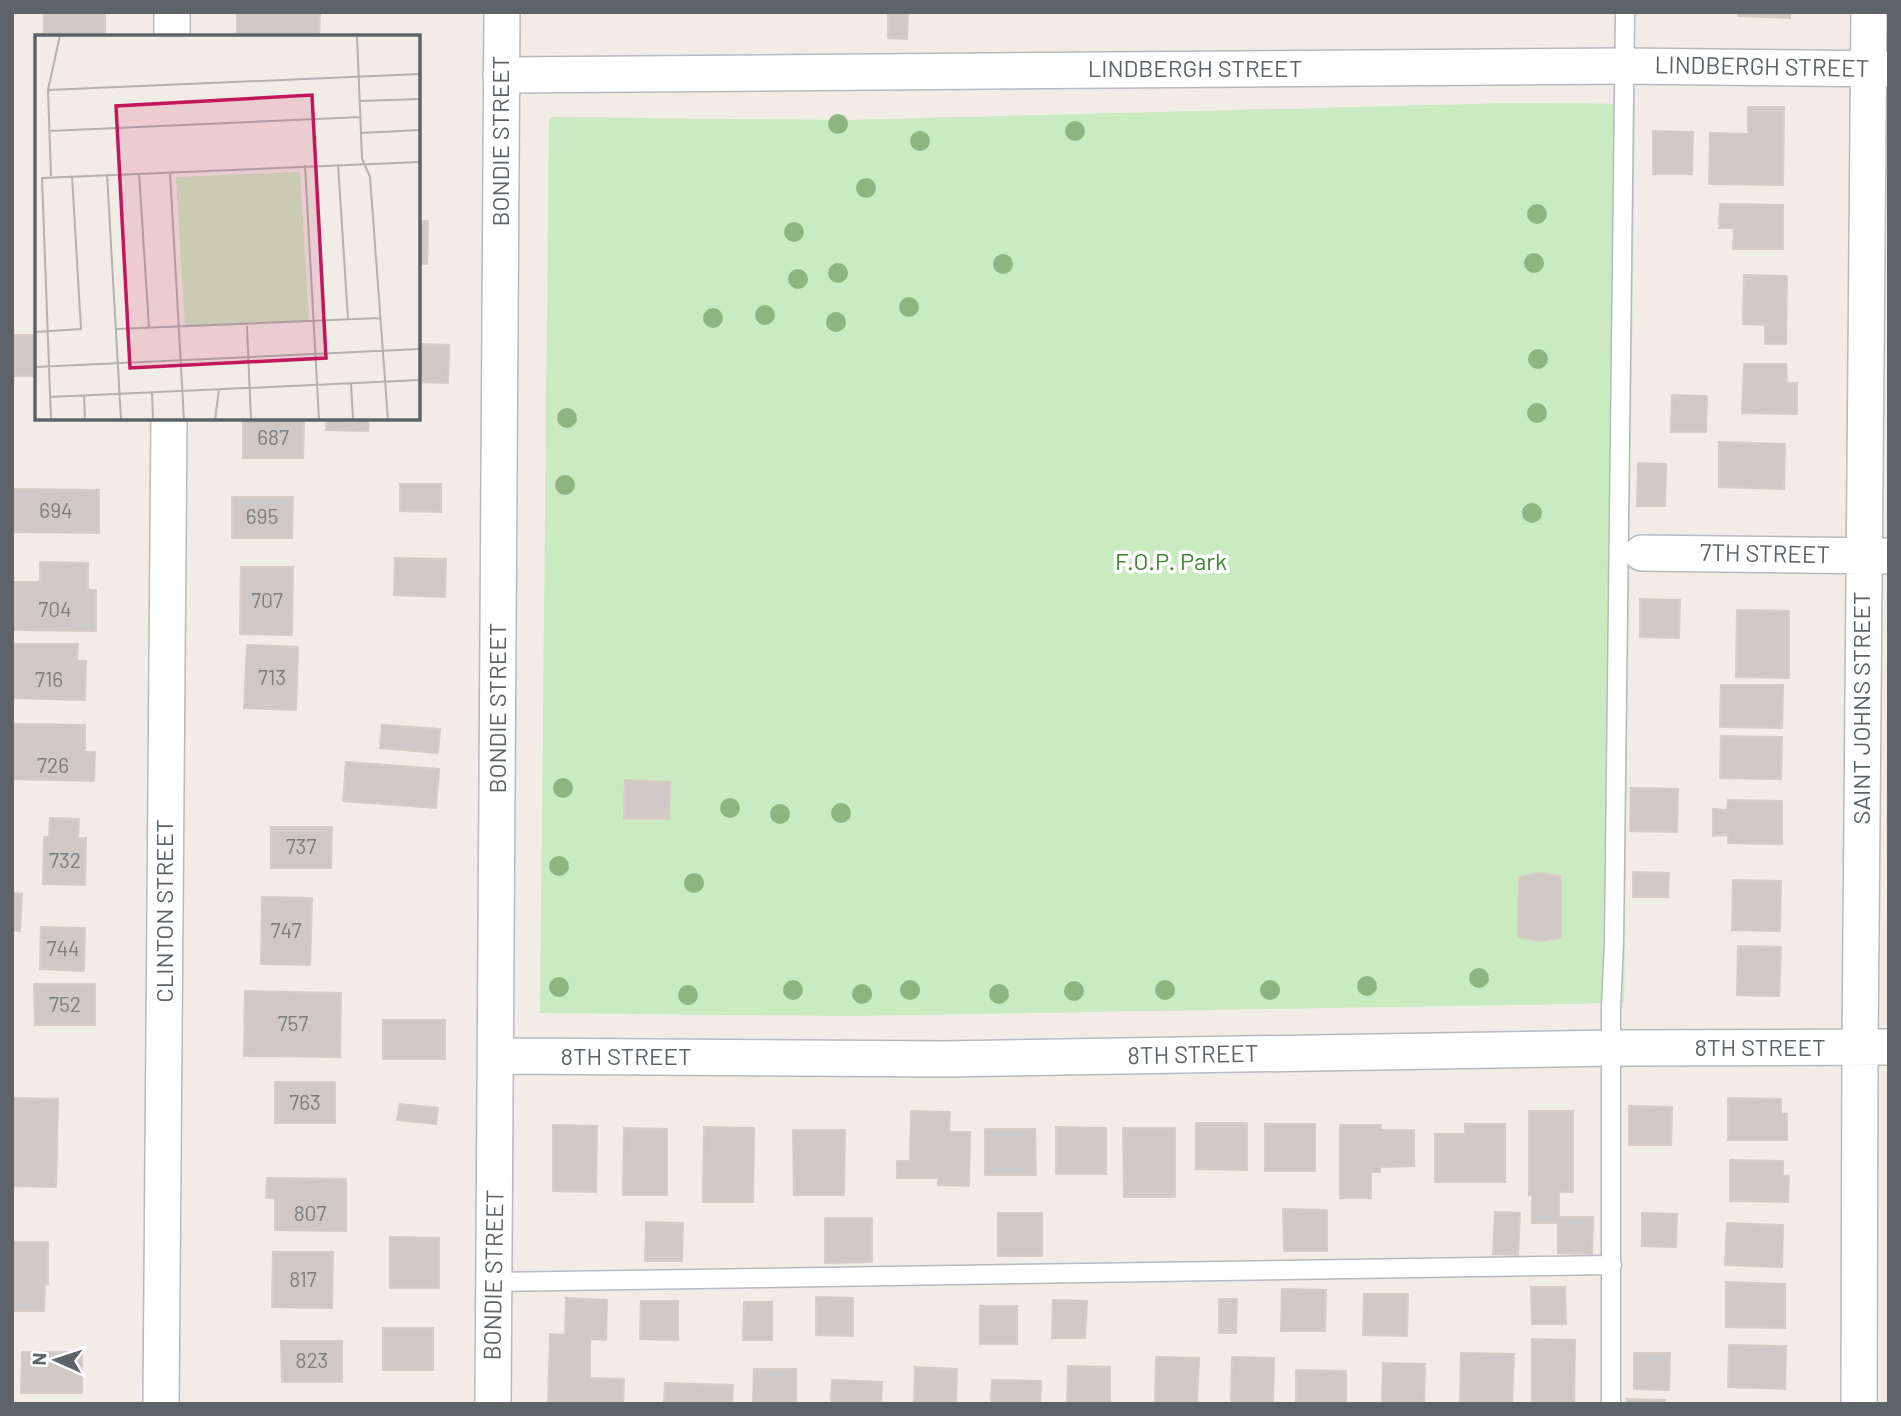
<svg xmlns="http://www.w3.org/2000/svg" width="1901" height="1416" font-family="Barlow,sans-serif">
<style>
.green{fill:#caeac1}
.building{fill:#cec9c5;stroke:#d6ccc4;stroke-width:2}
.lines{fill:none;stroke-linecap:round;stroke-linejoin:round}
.service-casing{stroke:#b6babe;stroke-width:21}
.minor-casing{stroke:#b6babe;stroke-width:38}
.service{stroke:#fff;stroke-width:18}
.minor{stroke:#fff;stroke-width:35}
.tree{fill:#8fb381}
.labels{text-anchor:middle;stroke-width:7;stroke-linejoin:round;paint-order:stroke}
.number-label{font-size:21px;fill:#797d7f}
.street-label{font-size:24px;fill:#5d6468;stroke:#fff}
.park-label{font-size:24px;fill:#3e852f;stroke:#fff}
.inset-road{fill:none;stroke:#b2b2b0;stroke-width:2}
.view{fill:#c2185b;fill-opacity:0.15;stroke:#c2185b;stroke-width:3.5}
.inset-edge{fill:none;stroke:#5d6468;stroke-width:3.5}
</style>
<rect width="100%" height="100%" fill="#f1ece6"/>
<!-- green -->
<path class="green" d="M1510 103 1635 104 1624 1003 852 1016 540 1013 549 117 845 120Z"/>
<!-- building -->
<path class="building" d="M44 12H105V37H44Z
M237 12H320L319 37H237Z
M888 12H908L907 39 888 38Z
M1738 12H1790V18L1738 16Z
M1748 107H1784L1783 185 1709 184 1710 133 1748 134Z
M1653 131 1693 132 1692 174H1653Z
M1720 204 1783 205V249H1733L1734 228H1719Z
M418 221H428L427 264 418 263Z
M1744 275 1787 276 1786 344H1765V325L1743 324Z
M14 335H37V376H14Z
M418 344 449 345 448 383 418 382Z
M1744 364H1786L1787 383H1797V414L1742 413Z
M1672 395 1707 396 1706 432H1671Z
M243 418H304L303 458H243Z
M327 418H369L368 431 326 430Z
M1719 442 1785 444 1784 489 1719 487Z
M1638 463 1666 464 1665 506H1637Z
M400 484H441V512L400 511Z
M12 489 99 490V533L12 532Z
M232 497H293L292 538H232Z
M395 558 446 559 445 597 394 595Z
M40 562 88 563V590H96V631L14 630 15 582H40Z
M241 567H293L292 635 240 634Z
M1640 599 1680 600 1679 638 1640 637Z
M1737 610 1789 611V678L1736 677Z
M12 644H78L77 661H86L85 700 12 698Z
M247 645 298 647 296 710 244 708Z
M1721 685H1783L1782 728 1720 727Z
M12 724 85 725V752H95L94 781 12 779Z
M382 725 440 729 438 753 380 748Z
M1721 736 1782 737 1781 779 1720 778Z
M346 762 439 769 436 808 343 801Z
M625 780 670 782 669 819H624Z
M1631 788 1678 789 1677 832 1630 831Z
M1728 800 1782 801V844L1728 843V835L1713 836V809L1727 810Z
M50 818 79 819 78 838H86L85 885 43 884 44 837H49Z
M271 827H332L331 868H271Z
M1633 872 1669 873 1668 897H1633Z
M1540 873 1561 876V938L1540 941 1518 937 1519 877Z
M1733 880 1781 881 1780 931 1732 930Z
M12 893 22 894 20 931 12 930Z
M262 897 312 898 310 965 261 964Z
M41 927 85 928 84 971 40 969Z
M1738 946 1781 947 1779 996 1737 995Z
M34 984H95V1025H35Z
M245 991 341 993 340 1057 244 1056Z
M383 1020H445V1059H383Z
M275 1082H335V1123H275Z
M12 1098 58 1099 56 1187 12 1186Z
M1728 1098 1781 1099V1114H1787V1140H1728Z
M400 1104 438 1108 436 1124 397 1120Z
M1629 1106 1672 1107 1671 1145H1629Z
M911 1111 950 1112 949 1132H970L969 1186 938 1185V1178H897V1161H910Z
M1529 1111H1573V1192H1559V1217H1593L1592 1254 1558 1253V1223H1532V1195H1529Z
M1196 1123H1247V1170L1196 1169Z
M1265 1124H1315V1171H1265Z
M1465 1124H1505V1182H1435V1134H1465Z
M553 1125 597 1126 596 1192 553 1191Z
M1340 1125H1381L1380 1130H1414V1166L1380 1167V1172H1371V1198H1340Z
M704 1127 754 1128 753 1202H703Z
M1056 1127 1106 1128V1174H1056Z
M624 1128 667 1129V1195H623Z
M1123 1128H1175V1197H1124Z
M985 1129H1035L1036 1175H985Z
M793 1130H845L844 1195H794Z
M1730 1160 1783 1161V1175L1789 1176 1788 1202 1730 1201Z
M267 1178 346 1179V1231L275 1230V1198H266Z
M1283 1209 1327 1210V1251H1284Z
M1495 1212 1520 1213 1518 1255 1493 1254Z
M998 1213H1042V1256H998Z
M1642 1213 1677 1214 1676 1247 1642 1246Z
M825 1218H872V1262L825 1263Z
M646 1222 683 1223 682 1261H645Z
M1727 1223 1783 1225 1782 1267 1725 1265Z
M390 1237 439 1238V1288H390Z
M12 1242H48V1284L45 1283 44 1311H12Z
M273 1252H333L332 1308 272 1307Z
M1726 1282 1785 1284V1328L1726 1327Z
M1531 1287H1565L1566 1324H1532Z
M1282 1289 1326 1290 1325 1331H1281Z
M1364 1294H1408L1407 1336 1363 1335Z
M816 1297 853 1298V1336L816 1335Z
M566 1298 607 1300 606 1340 590 1339V1378L624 1379 623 1404H548L550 1334 565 1335Z
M1219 1299H1237L1236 1333H1219Z
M1053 1300 1087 1301 1085 1338H1052Z
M641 1301H678V1340L640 1339Z
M744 1302H772V1340H743Z
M980 1306H1017V1344H980Z
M383 1328H433V1370H383Z
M1532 1339 1575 1340 1574 1404H1532Z
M281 1341H342V1382H282Z
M1729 1345 1786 1346 1785 1389 1728 1387Z
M22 1352H82V1393H21Z
M1461 1353 1514 1354 1512 1404H1460Z
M1634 1353H1670L1669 1390 1634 1389Z
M1156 1357 1199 1358 1197 1404H1155Z
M1232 1357 1274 1358 1273 1404H1231Z
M1383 1363 1425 1364 1424 1404H1382Z
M1068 1366 1110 1367V1404H1067Z
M915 1367 957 1369 956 1404H914Z
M754 1369H796V1404H753Z
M1296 1370 1346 1371V1404H1296Z
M832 1380 882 1382 881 1404H831Z
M992 1380 1041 1381 1040 1404H991Z
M665 1383 733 1385 732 1404H664Z
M1627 1399 1665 1400V1404H1627Z"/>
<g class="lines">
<!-- service casing -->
<g class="service-casing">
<path id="service" d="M494 1282 1612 1265
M1611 1404V1008L1614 942 1625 12"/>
</g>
<!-- minor casing -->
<g class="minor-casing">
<path id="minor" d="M172 37V12
M501 75 1624 66 1889 69
M1642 553 1889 556
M497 1056 944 1059 1613 1048 1889 1047
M161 1404 169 418
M493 1404 502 12
M1859 1404 1860 1047 1869 12"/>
</g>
<!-- service -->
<use href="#service" class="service"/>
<!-- minor -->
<use href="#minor" class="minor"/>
</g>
<!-- trees -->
<g class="tree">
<circle cx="838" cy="124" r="10"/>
<circle cx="1075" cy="131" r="10"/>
<circle cx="920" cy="141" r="10"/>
<circle cx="866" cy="188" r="10"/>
<circle cx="1537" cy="214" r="10"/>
<circle cx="794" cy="232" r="10"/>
<circle cx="1534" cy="263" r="10"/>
<circle cx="1003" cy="264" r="10"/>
<circle cx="838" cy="273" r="10"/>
<circle cx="798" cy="279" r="10"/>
<circle cx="909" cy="307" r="10"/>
<circle cx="765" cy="315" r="10"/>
<circle cx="713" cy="318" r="10"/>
<circle cx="836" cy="322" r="10"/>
<circle cx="1538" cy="359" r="10"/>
<circle cx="1537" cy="413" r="10"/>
<circle cx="567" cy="418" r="10"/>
<circle cx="565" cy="485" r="10"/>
<circle cx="1532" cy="513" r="10"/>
<circle cx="563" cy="788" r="10"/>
<circle cx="730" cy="808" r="10"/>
<circle cx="841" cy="813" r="10"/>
<circle cx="780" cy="814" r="10"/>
<circle cx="559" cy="866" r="10"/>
<circle cx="694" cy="883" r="10"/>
<circle cx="1479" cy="978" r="10"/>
<circle cx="1367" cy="986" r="10"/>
<circle cx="559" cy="987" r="10"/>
<circle cx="793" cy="990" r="10"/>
<circle cx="910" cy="990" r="10"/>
<circle cx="1165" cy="990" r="10"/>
<circle cx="1270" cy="990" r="10"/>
<circle cx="1074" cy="991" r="10"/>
<circle cx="862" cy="994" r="10"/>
<circle cx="999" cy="994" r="10"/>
<circle cx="688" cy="995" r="10"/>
</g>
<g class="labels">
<!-- number labels -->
<g class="number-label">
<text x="273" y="445">687</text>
<text x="56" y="518">694</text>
<text x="262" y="524">695</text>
<text x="267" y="608">707</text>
<text x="55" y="617">704</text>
<text x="272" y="685">713</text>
<text x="49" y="687">716</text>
<text x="53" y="773">726</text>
<text x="301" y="854">737</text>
<text x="65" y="868">732</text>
<text x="286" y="938">747</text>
<text x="63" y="956">744</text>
<text x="65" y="1012">752</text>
<text x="293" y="1031">757</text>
<text x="305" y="1110">763</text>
<text x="310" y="1221">807</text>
<text x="303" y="1287">817</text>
<text x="312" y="1368">823</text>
</g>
<!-- street labels -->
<g class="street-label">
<text transform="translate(1762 67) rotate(1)" y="8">LINDBERGH STREET</text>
<text x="1195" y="77">LINDBERGH STREET</text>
<text transform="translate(501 141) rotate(-90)" y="8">BONDIE STREET</text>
<text transform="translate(1765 554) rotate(1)" y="8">7TH STREET</text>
<text transform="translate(498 708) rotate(-90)" y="8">BONDIE STREET</text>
<text transform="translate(1862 708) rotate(-90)" y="8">SAINT JOHNS STREET</text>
<text transform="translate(165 911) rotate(-90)" y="8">CLINTON STREET</text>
<text x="1760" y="1056">8TH STREET</text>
<text transform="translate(1193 1055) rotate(-1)" y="8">8TH STREET</text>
<text x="626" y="1065">8TH STREET</text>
<text transform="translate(494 1275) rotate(-89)" y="8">BONDIE STREET</text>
</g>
<!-- park labels -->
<g class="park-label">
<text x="1171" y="570">F.O.P. Park</text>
</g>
</g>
<!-- overview -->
<g transform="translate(35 35)">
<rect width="385" height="385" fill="#f1ece6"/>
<path d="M265 137 274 287 150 292 141 142Z" fill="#caeac1"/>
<path class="inset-road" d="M322 0 327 123 335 142 353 385M13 55 385 39M325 66 385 64M14 96 326 82M326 98 385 95M303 129 313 284M270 130 284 385M135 137 149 385M104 138 114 292M72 139 86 385M16 141 13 55 25 0M212 291 216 385M81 294 345 283M0 297 46 294 37 141M0 332 385 314M316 348 318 385M117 357 118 385M49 360 50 385M15 362 385 345M16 385 7 143 385 127M180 385 184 354"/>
<path class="view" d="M277 60 291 323 95 333 81 71Z"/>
<rect width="385" height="385" class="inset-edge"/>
</g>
<!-- border -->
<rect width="1901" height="1416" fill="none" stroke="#5d6468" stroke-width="28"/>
<!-- north arrow -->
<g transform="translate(56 1360) rotate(273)" stroke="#ffffff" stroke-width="5" paint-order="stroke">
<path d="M0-5L12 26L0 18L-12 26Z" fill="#5d6468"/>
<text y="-10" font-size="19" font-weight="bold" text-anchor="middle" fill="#5d6468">N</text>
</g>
</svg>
